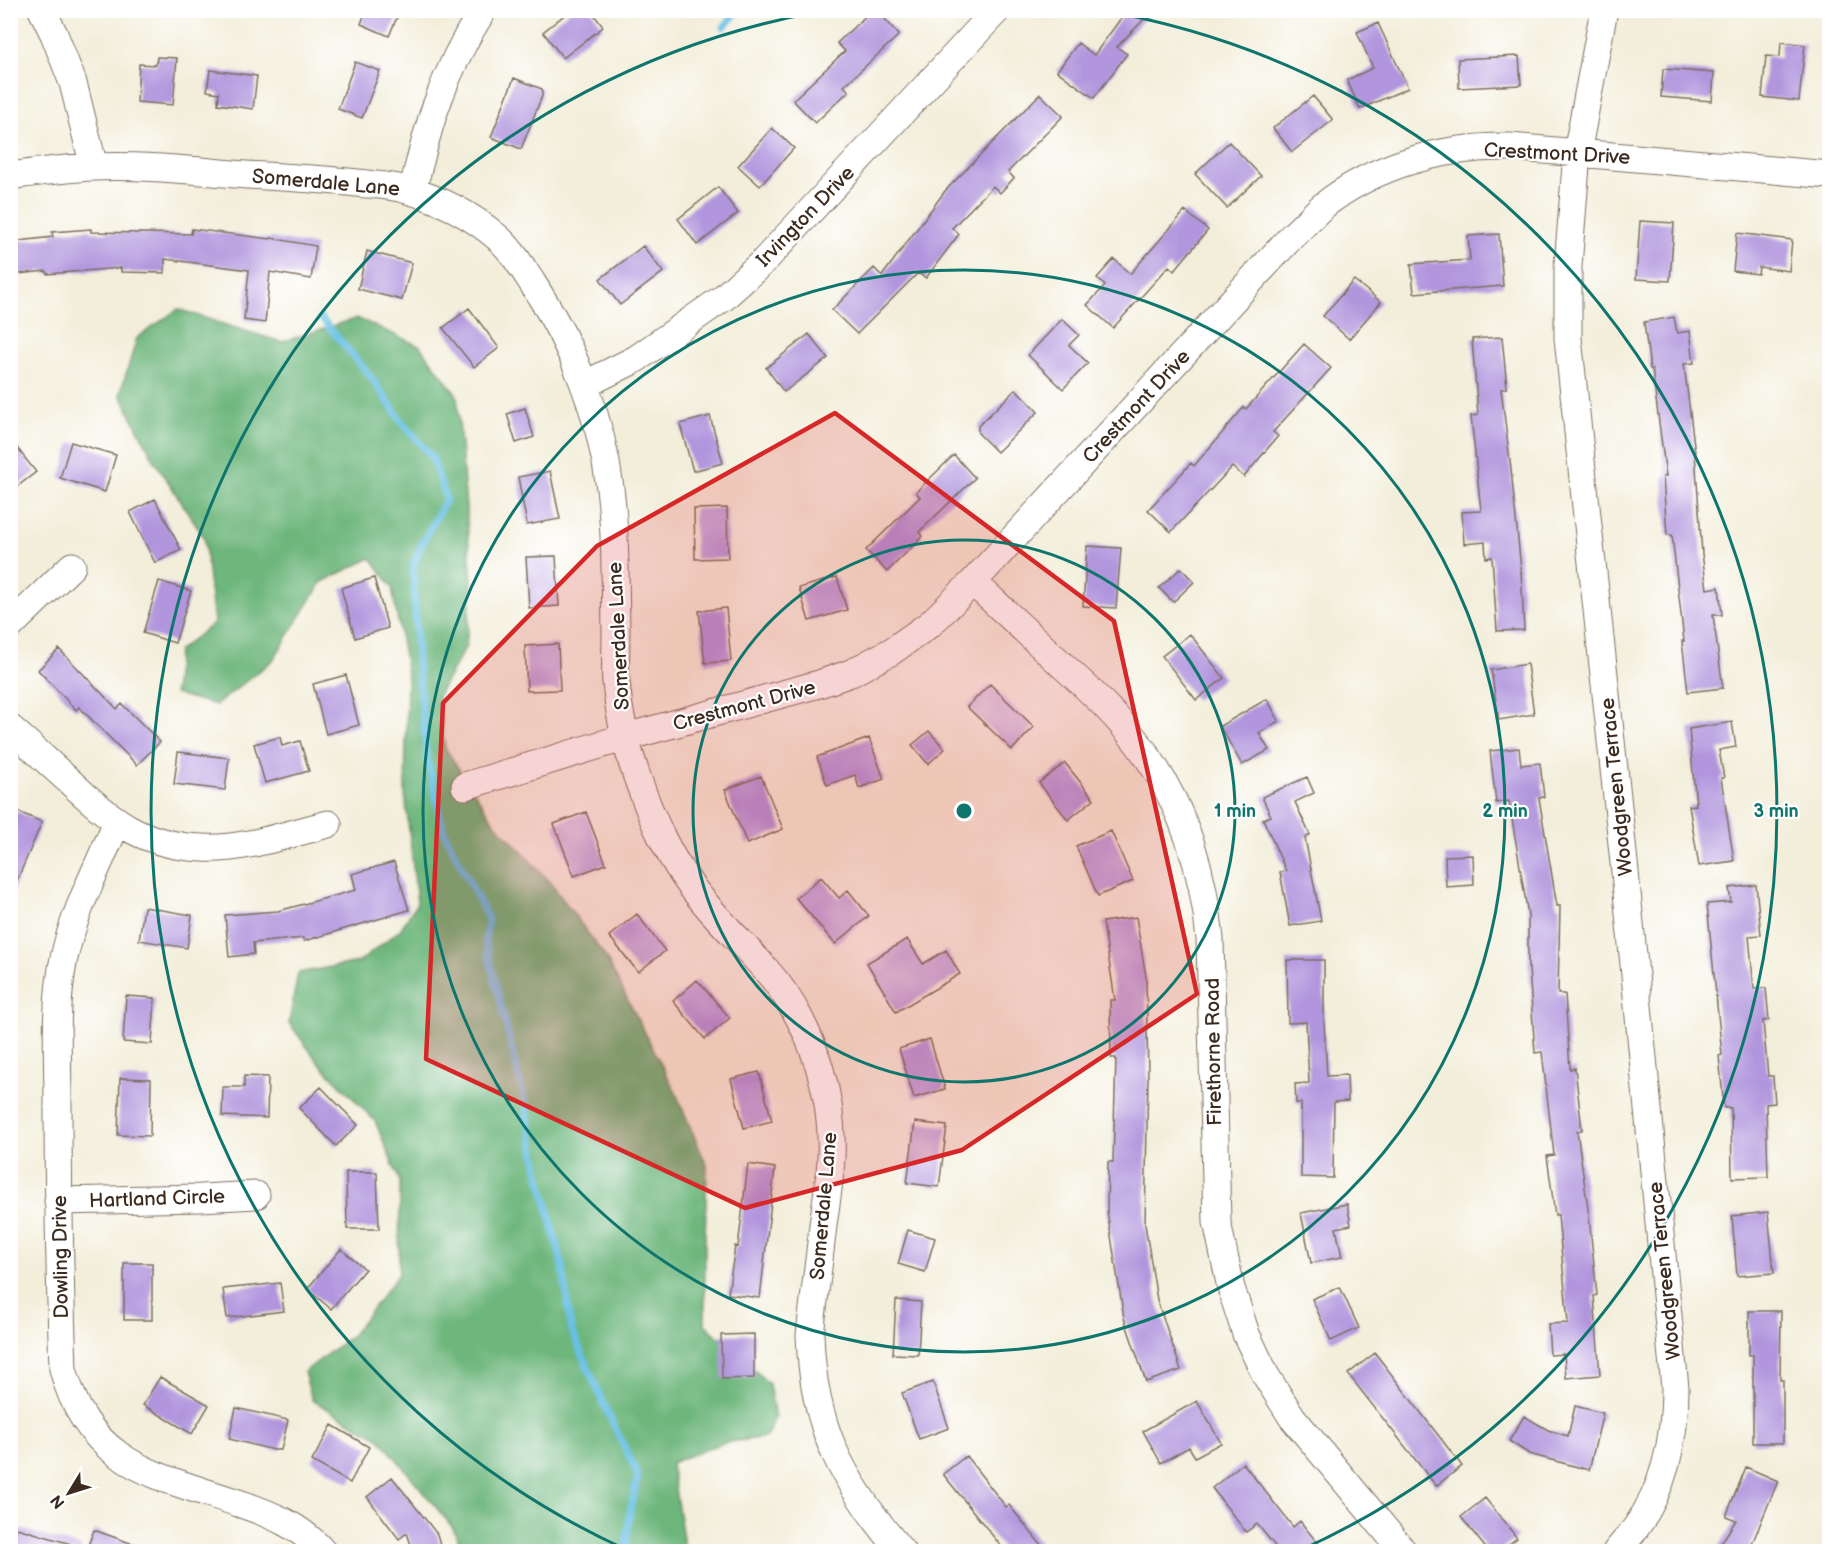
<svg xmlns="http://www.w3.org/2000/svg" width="1840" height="1562" font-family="'Balsamiq Sans',sans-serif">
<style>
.forest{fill:#6db67c;stroke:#54704d;stroke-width:1.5}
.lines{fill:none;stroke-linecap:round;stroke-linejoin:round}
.stream{stroke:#67c0e4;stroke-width:7}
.building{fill:#b195dd}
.minor-casing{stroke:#7b6f60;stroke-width:29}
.minor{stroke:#fff;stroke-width:27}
.marked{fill:#d62828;fill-opacity:0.2;stroke:#d62828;stroke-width:4.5;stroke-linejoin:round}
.ring{fill:none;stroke:#0f766e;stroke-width:3}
.labels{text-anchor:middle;stroke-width:4.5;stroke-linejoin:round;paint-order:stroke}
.street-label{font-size:20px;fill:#3b2a1e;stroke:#fff}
.centre{fill:#0f766e;stroke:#fff;stroke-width:3}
.ring-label{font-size:18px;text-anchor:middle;font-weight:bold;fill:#0f766e;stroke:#fff;stroke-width:4.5;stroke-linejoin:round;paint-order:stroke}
</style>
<rect width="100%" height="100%" fill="#fff"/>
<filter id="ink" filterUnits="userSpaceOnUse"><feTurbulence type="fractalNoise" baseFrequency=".0167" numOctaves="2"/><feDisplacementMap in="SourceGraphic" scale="12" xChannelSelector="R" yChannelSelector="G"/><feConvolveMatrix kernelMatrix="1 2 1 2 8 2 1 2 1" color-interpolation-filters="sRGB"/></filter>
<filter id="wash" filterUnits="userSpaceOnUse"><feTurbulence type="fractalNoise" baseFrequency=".008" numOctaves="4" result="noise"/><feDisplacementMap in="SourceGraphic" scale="24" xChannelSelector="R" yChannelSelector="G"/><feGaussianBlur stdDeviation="1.35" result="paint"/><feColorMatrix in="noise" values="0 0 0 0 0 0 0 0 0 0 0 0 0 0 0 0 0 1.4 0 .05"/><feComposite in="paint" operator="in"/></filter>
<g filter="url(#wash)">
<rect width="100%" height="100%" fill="#f3eeda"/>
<!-- forest -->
<path class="forest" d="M178 309 226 325 282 342 357 318 420 346 457 395 472 582 466 646 438 695 445 748 494 822 550 882 606 958 675 1091 707 1166 705 1242V1324L769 1384 775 1418 766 1437 722 1443 671 1463 685 1551H463L453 1528 380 1439 312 1400 304 1372 352 1335 399 1274 400 1182 375 1121 319 1063 289 1023 298 973 359 962 400 930 417 903 405 794 407 674 392 587 371 558 322 582 273 660 216 705 174 694 178 651 214 623 204 537 154 460 120 394 137 338Z"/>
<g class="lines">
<!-- stream -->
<path class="stream" d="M724 27 739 10
M321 318 371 377 402 422 432 457 446 499C436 521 418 545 413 567L417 659 427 758 444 832 488 919 485 942 525 1102 538 1169 563 1268 571 1329 604 1405 638 1475 630 1511 626 1545 630 1552"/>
</g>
<g id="blocks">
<!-- building -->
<path class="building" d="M366 10H400L389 36 361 24Z
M571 10H591L603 27 563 58 543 32Z
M872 10H877L899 35 844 86 849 91 815 123 793 100 845 51 837 43Z
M1127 10H1153L1117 47 1127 54 1094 98 1057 71 1078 43 1094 55Z
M1378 23 1408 88 1360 109 1347 80 1373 68 1357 32Z
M1781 42 1805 45 1799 101 1762 97 1766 56 1780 57Z
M1519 56 1521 85 1459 88 1458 59Z
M157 57 177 58 173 105 137 102 139 64 156 65Z
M355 62 380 71 362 118 338 109Z
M1663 69 1714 73 1712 101 1661 97Z
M210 70 257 76 253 109 218 104 219 93 207 91Z
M514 78 542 89V96L521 149 491 137Z
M1040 94 1063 116 1008 172 1014 178 1000 193 993 186 952 228 959 234 926 278 918 273 857 334 832 310 874 268 882 276 945 191Z
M1313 96 1333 120 1292 152 1273 128Z
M772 128 794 148 760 186 738 166Z
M1229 142 1261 176 1227 208 1195 174Z
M718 187 738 213 697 245 678 219Z
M1185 211 1208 230 1174 271 1169 266 1113 328 1087 305 1105 286 1097 278 1114 259 1130 274Z
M1640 221 1674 223 1670 281 1636 279Z
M91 229V232L191 234 192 229 270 239 271 238 316 246 311 279 270 272 265 323 244 320 249 270 165 259V273L121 272V268L47 274 46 271 10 275V242L53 237 52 232Z
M1737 233 1792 240 1789 271 1759 267 1758 274 1733 271Z
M1499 234 1503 286 1414 293 1411 264 1470 260 1468 236Z
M643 246 663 272 620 305 600 279Z
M367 251 412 263 402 300 358 289Z
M1354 280 1381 302 1349 339 1323 316Z
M469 308 499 348 474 367 443 328Z
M1674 317 1677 333 1690 331 1694 363 1684 364 1695 453 1702 554 1707 589 1719 587 1722 615H1713L1723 688 1688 692 1682 641H1684L1672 535H1667L1663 477 1666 476 1652 369H1650L1644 322Z
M1062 319 1079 335 1069 345 1088 363 1063 389 1028 355Z
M809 334 828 358 784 392 766 368Z
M1502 337 1507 388 1501 389 1511 469 1521 570 1524 630 1497 631 1492 557 1486 558 1485 542 1464 544 1462 512 1481 511 1471 416 1478 415 1472 339Z
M1304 344 1331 368 1273 432 1278 436 1244 477 1232 467 1171 532 1148 510 1191 463 1194 466 1244 407 1246 409Z
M1016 389 1038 412 997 452 978 433V426Z
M525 408 534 437 516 443 507 414Z
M710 416 723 463 693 471 680 424Z
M10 439 36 472 10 492Z
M71 442 116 455 105 492 60 478Z
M954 455 975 478 919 532 923 536 887 572 866 550 920 497 916 492Z
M550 471 560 519 527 525 518 477Z
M155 499 181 550 155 563 130 512Z
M727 508 728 558 695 559 694 509Z
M1087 546 1121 548 1116 608 1083 606Z
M556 556 559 606 529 608 526 557Z
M1181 568 1194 582 1173 602 1159 588Z
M837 577 847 610 809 621 799 588Z
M374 578 388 628 355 638 341 588Z
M159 581 191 591 175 643 143 633Z
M726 608 731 661 705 663 699 611Z
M1190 634 1224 678 1196 700 1162 656Z
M558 644 560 690 527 691 525 646Z
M59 649 117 709 122 704 160 742 137 765 79 707 76 710 38 670Z
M1527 664 1534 714 1499 720 1491 670Z
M346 675 359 725 326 734 313 684Z
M990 684 1034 727 1012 750 967 707Z
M1267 699 1279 721 1259 733 1269 750 1242 765 1220 726Z
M1732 722 1736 747 1719 750 1724 778H1721L1734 861 1699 866 1689 806 1696 805 1689 729Z
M929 731 945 749 928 764 912 745Z
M280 737 282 746 300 741 309 771 265 783 254 744Z
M869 738 884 779 859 788 855 775 827 785 817 757Z
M1519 748 1521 765 1540 763 1544 797 1539 798 1557 906H1560L1558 994H1565L1570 1069 1575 1068 1582 1130 1577 1131 1589 1216 1597 1295 1594 1296 1600 1375 1566 1378 1564 1354 1550 1355 1548 1324 1568 1323 1558 1215H1555L1547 1156 1554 1155 1542 1052 1535 1053 1529 968H1528V915L1509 801 1496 803 1490 751Z
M178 752 229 758 225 790 174 784Z
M1065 763 1094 799 1068 820 1039 783Z
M761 776 783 829 747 844 725 790Z
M1307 777 1314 793 1295 802 1310 835 1305 838 1321 921 1290 926 1280 872 1286 871 1263 819 1271 816 1262 797Z
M16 811 42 822 10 897V824Z
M586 812 606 864 574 876 554 824Z
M1111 831 1133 881 1098 896 1076 846Z
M1473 855 1474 885 1446 887 1445 856Z
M394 862 409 910 304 941 303 938 253 943 254 954 229 957 225 915 278 911 356 890 352 874Z
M821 877 839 898 848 890 869 916 835 944 796 898Z
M1756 885 1761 935 1749 936 1754 989 1766 988 1769 1020 1763 1021 1768 1076H1773L1775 1103 1766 1104 1768 1177 1732 1178 1731 1108H1724L1719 1056 1722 1055 1707 904 1731 902 1729 888Z
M144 907 192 915 187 948 139 940Z
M637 914 665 951 638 972 609 936Z
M1136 917 1146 977 1148 1077 1145 1224 1157 1300 1181 1370 1146 1382 1124 1318 1107 1211 1108 1162H1113L1116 1058H1111L1110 1000H1115L1103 922Z
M907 939 923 964 946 950 960 974 896 1012 867 963Z
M1287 960H1324V1022L1327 1076 1347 1075 1348 1101 1334 1102 1333 1178 1301 1177V1103H1296L1295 1084 1309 1083 1306 1022 1288 1023Z
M697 980 730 1018 705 1039 673 1001Z
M126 996 155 998 152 1044 123 1042Z
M930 1039 945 1089 914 1098 899 1049Z
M759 1072 772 1121 744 1128 731 1079Z
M244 1076 268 1077 267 1118 222 1116 223 1087H244Z
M120 1078 151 1079 150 1136 118 1135Z
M321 1087 358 1125 336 1146 299 1108Z
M915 1122 947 1126 939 1187 907 1183Z
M748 1164 775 1168 760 1298 728 1294 735 1246 738 1247Z
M346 1172H377L379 1229H347Z
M1347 1204 1351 1225 1336 1228 1342 1257 1311 1263 1301 1213Z
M1768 1212 1774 1273 1737 1276 1732 1216Z
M908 1230 935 1238 925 1272 898 1264Z
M341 1249 365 1269 331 1309 307 1289Z
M124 1263H152V1320H124Z
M280 1283 284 1311 227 1318 223 1289Z
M1340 1287 1359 1328 1331 1341 1312 1299Z
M896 1300 921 1302 918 1355 893 1354Z
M1749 1311H1781L1780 1380H1783V1443H1753V1355H1749Z
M754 1334V1378L722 1379 721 1335Z
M1375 1353 1462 1466 1436 1486 1348 1374Z
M160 1377 209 1405 192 1434 143 1405Z
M933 1382 949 1428 919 1439 902 1393Z
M1197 1401 1221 1443 1195 1457 1189 1447 1161 1463 1143 1431Z
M1575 1406 1603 1413 1589 1470 1529 1454 1509 1441 1524 1416 1548 1430 1568 1436Z
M236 1408 288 1420 281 1450H274L229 1439Z
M332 1425 369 1447 350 1483 312 1461Z
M966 1456 1006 1507 1009 1505 1046 1551H1005L943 1474Z
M1243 1463 1293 1527 1300 1521 1324 1551H1279L1257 1524 1246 1532 1212 1488Z
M1746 1467 1778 1481 1749 1551H1716L1736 1520 1726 1516Z
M392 1477 437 1534 442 1551H413L407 1533 399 1539 367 1497Z
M1485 1498 1517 1538 1500 1551H1488L1461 1517Z
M17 1528 81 1547 80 1551H10Z
M94 1530 147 1549 146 1551H86Z"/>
</g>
</g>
<g filter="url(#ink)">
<use href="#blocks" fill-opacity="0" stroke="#7b6f60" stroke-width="1.5"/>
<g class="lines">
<!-- minor casing -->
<g class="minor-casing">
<path id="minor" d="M42 10 54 34 73 83 94 167
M1604 10 1577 153 1568 266V338L1625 872 1675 1388C1675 1436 1665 1487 1637 1526 1631 1535 1623 1543 1616 1552
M10 176C38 172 67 168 95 167 145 165 197 171 247 175 284 177 321 179 357 183 374 185 391 185 407 190 440 199 471 215 497 237 512 250 522 267 533 284 573 345 601 416 610 488 616 536 615 584 616 632 616 649 615 666 616 683 619 714 626 745 636 774 652 820 671 864 703 901 726 929 754 954 777 983 814 1032 834 1097 831 1158 830 1180 826 1203 823 1225 819 1262 814 1298 810 1335 813 1429 842 1481 902 1552
M412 191C420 163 426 134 436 106 448 72 463 41 483 10
M584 385 636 359 723 298 764 261 997 10
M973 582C1002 609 1031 636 1060 663 1092 692 1123 721 1147 756 1185 810 1204 875 1210 939L1217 1222 1231 1288 1246 1334 1266 1376 1292 1417 1404 1552
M10 626 72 566
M10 728C30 745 49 763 68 780 110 819 142 846 203 848 242 850 290 834 328 824
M465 786 626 737 819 684 851 673 892 651 930 624 973 582 1293 235C1303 226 1313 215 1323 206 1376 164 1444 146 1510 147L1830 175
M117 822C98 867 74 911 64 958 54 1005 58 1056 58 1104 58 1192 60 1281 63 1369 89 1467 157 1475 241 1504 271 1514 302 1527 323 1552
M58 1201 200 1198 256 1195"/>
</g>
<!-- minor -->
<use href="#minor" class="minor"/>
</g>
</g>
<!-- marked area -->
<path class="marked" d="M835 413 1114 621 1197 994 962 1150 745 1208 426 1059 443 703 597 546Z"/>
<!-- distance rings -->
<g class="ring">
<circle cx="964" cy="811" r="271"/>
<circle cx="964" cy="811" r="541"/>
<path d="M627 1550A812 812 0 0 1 823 11M1105 11A812 812 0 0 1 1301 1550"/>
</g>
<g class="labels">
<!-- street labels -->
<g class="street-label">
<text transform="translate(1557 153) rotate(3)" y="7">Crestmont Drive</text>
<text transform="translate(326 182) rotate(5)" y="7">Somerdale Lane</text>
<text transform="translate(805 216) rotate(-46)" y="7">Irvington Drive</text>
<text transform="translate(1136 406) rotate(-47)" y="7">Crestmont Drive</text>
<text transform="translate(618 636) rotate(-93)" y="7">Somerdale Lane</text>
<text transform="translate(744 705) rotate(-15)" y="7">Crestmont Drive</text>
<text transform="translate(1616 787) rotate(-96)" y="7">Woodgreen Terrace</text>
<text transform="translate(1213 1052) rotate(-91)" y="7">Firethorne Road</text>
<text transform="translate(157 1198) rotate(-2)" y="7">Hartland Circle</text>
<text transform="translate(823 1206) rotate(-85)" y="7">Somerdale Lane</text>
<text transform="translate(60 1257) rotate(-91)" y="7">Dowling Drive</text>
<text transform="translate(1664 1271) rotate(-96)" y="7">Woodgreen Terrace</text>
</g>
</g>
<circle cx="964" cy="811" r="9" class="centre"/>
<g class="ring-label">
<text x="1235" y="817">1 min</text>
<text x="1505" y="817">2 min</text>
<text x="1776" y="817">3 min</text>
</g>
<!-- margin -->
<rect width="1840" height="1562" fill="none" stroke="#fff" stroke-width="36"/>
<!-- north arrow -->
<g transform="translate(69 1493) rotate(232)" stroke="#ffffff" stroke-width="4.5" paint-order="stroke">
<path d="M0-4.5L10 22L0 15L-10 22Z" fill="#3b2a1e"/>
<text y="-9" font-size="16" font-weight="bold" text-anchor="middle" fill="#3b2a1e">N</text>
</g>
</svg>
